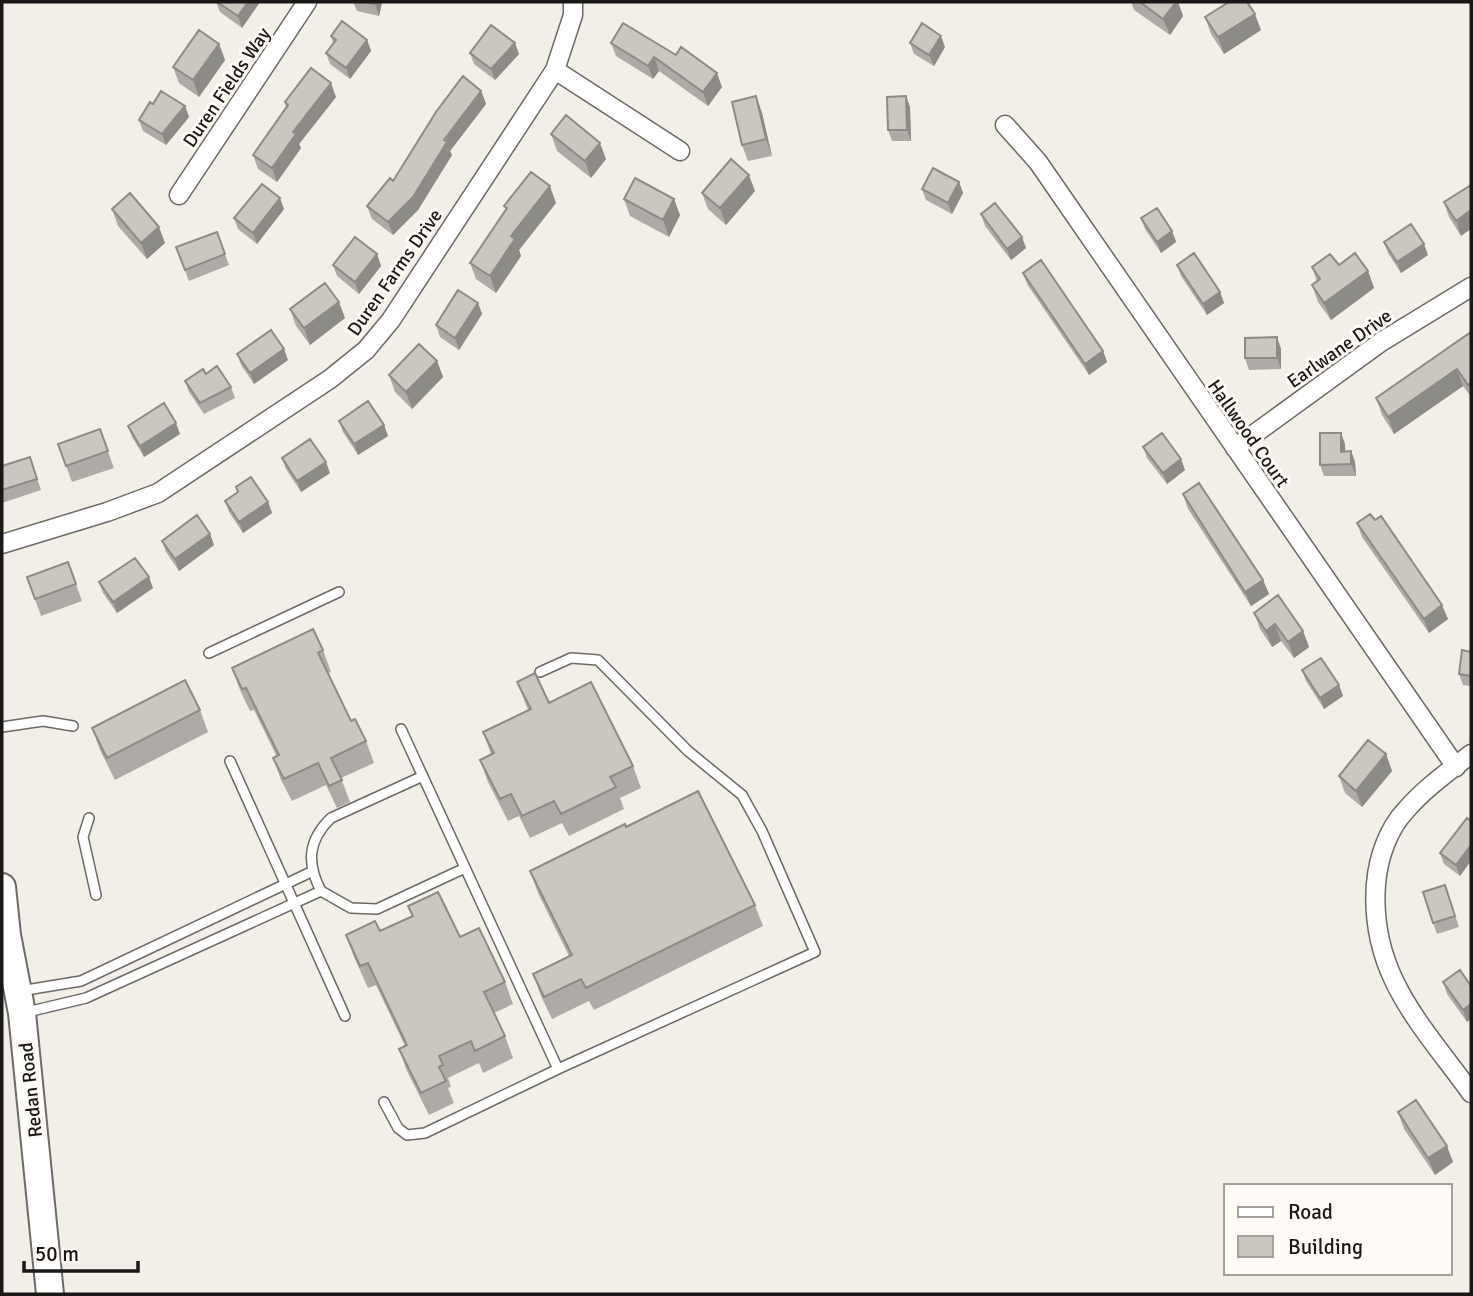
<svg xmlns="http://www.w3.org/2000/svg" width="1473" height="1296" font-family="Signika,sans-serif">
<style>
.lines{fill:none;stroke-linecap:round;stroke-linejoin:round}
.lane-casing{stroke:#6d6964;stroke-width:12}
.street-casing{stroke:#6d6964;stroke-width:21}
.secondary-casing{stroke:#6d6964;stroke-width:30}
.lane{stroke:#fff;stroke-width:9}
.street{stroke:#fff;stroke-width:18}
.secondary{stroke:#fff;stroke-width:26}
.wall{fill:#aeaaa5}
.shaded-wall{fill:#8d8b86}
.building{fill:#cac6c0;stroke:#8d8b86;stroke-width:2}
.labels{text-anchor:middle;stroke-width:6;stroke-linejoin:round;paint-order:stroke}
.street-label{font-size:19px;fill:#191816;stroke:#fffbf6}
</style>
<rect width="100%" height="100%" fill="#f2eee8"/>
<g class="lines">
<!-- lane casing -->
<g class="lane-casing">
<path id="lane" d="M209 653 339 592
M540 672 571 658 598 660 688 751 742 795 762 831 815 952 558 1069
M2 727 43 721 73 726
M230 761 345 1016
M89 818 83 837 96 895
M321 891C307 864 307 841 331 818L423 776
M20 991 81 981 311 872
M23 1013 86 998 321 891 351 908 377 909 465 868
M384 1102 398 1128 407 1135 425 1133 558 1069 401 729"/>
</g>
<!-- street casing -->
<g class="street-casing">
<path id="street" d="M555 70 680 151
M1005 125 1038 162 1456 767
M179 195 307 2
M1235 448 1381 342 1471 287
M2 544 107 512 158 493 330 379 366 350 391 320 555 70 573 15V2
M1471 754C1448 772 1425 788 1406 810 1388 829 1378 858 1376 884 1369 974 1422 1025 1471 1093"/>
</g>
<!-- secondary casing -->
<g class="secondary-casing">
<path id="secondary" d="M2 887 7 935 22 1013 50 1294"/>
</g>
<!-- lane -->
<use href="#lane" class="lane"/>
<!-- street -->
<use href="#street" class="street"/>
<!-- secondary -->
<use href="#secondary" class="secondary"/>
</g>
<!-- wall -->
<path class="wall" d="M216 2H260L242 28 220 12Z
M353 2H382L379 16 357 11Z
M1131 2H1178L1183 16 1170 35 1134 10Z
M1205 17 1261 30 1224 54 1211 34Z
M623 23 722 87 708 106 659 71 653 79 616 56 611 43Z
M331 36 367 40 371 51 350 79 330 64 326 53 333 43Z
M910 43 945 47 934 66 914 54Z
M219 44 225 60 199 97 179 83 173 67Z
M470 53 519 54 495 80 474 64Z
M481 91 486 104 450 151 452 155 418 210 393 235 372 219 367 206 393 181Z
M756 96 762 113 772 156 748 161 742 145Z
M906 96 910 107 911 141H892L888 130Z
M336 97 299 144 301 148 277 182 258 169 253 155 286 107 285 102Z
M153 104 185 106 189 117 166 145 143 131 139 120Z
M551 134 606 159 591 178 557 151Z
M959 182 963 193 952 214 926 200 922 189Z
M1471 185 1461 236 1449 217 1444 202Z
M755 191 726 225 708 209 702 193Z
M624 199 680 215 669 237 630 216Z
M556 203 519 250 521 256 496 293 476 279 470 263 506 210 504 206Z
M112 209 165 243 147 259 118 226Z
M284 209 257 244 238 229 234 218Z
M981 214 1026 248 1011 260 985 226Z
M1141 218 1172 231 1176 242 1161 253 1145 229Z
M217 232 229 265 189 281 176 247Z
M1384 242 1428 255 1401 273 1388 253Z
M377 254 381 266 359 294 337 276 333 265Z
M1177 265 1220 292 1224 303 1207 315 1181 276Z
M1339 265 1368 271 1374 288 1331 320 1318 302 1312 285 1317 282 1312 267Z
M1023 273 1103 351 1107 362 1089 375 1027 284Z
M478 303 482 314 459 350 440 337 436 325Z
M290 309 345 318 310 345 296 326Z
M1471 332V397L1463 386 1394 434 1382 415 1376 398Z
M1281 349V369L1249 370 1245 358Z
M237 354 288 360 254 384 241 365Z
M437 361 443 377 412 409 395 392 389 375Z
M206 374 231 387 235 398 204 414 189 392 185 381Z
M339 421 384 425 388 436 358 455 343 432Z
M128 426 180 434 144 457 132 437Z
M100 429 114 468 72 482 58 444Z
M1345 444V451H1351L1355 462 1356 476H1324L1320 465Z
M1143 447 1185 470 1167 484 1147 458Z
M30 457 41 490 2 503V466Z
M282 458 330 473 301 492 286 469Z
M236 487 268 502 272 513 243 533 229 512 225 501 237 492Z
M1183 494 1263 580 1269 594 1251 606 1188 509Z
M1357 523 1448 619 1429 633 1362 537Z
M210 534 214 545 179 571 166 552 162 541Z
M68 562 82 601 41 616 27 577Z
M99 582 153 588 117 613 103 593Z
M1254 613 1303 631 1309 647 1294 658 1281 641 1272 647 1260 629Z
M323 650 331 672 328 673 351 721 366 741 374 763 341 778 350 802 337 808 326 785 292 801 281 780 273 758 277 757 254 710 250 711 240 690 232 668Z
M1471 652V686L1463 685 1459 674Z
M1302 670 1339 685 1343 696 1324 709 1306 681Z
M517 682 549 703 633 766 641 788 620 798 624 809 569 836 562 823 530 838 519 816 508 821 488 782 480 760 491 754 483 732 528 710Z
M200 710 208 732 115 780 100 750 92 728Z
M1386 754 1392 771 1362 807 1345 793 1339 776Z
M1471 821 1460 876 1444 864 1440 853Z
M626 827 755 905 763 926 594 1010 589 1001 552 1019 541 996 533 974 569 956 538 893 530 871Z
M1445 885 1459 927 1437 934 1433 923Z
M408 906 460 937 505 982 513 1004 494 1013 505 1036 513 1058 483 1073 479 1063 448 1078 451 1087 448 1088 454 1103 429 1115 407 1071 399 1049 405 1046 376 985 368 988 354 957 346 935 380 931 412 916Z
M1443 982 1471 986 1467 1022 1447 994Z
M1398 1112 1453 1162 1435 1175 1404 1129Z"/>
<!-- shaded-wall -->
<path class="shaded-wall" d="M248 2H260L242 28 238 16Z
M376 2H382L379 16 375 4Z
M1176 2H1178L1183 16 1170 35 1163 19Z
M1255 14 1261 30 1224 54 1218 37Z
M941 36 945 47 934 66 929 55Z
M367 40 371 51 350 79 346 68Z
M515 43 519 54 495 80 491 69Z
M219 44 225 60 199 97 193 80Z
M654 57 659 71 653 79 648 66Z
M717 73 722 87 708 106 703 92Z
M331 83 336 97 299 144 301 148 277 182 272 168 293 132Z
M481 91 486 104 450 151 452 155 418 210 393 235 388 222 444 140Z
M756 96 762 113 772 156 766 139Z
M906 96 910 107 911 141 907 130Z
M185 106 189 117 166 145 162 134Z
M600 143 606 159 591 178 585 161Z
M749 175 755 191 726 225 720 208Z
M959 182 963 193 952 214 948 203Z
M550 186 556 203 519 250 521 256 496 293 490 276 511 236Z
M280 198 284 209 257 244 253 233Z
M674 199 680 215 669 237 663 220Z
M1471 210V229L1461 236 1456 221Z
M159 227 165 243 147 259 141 243Z
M1172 231 1176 242 1161 253 1157 242Z
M1022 237 1026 248 1011 260 1007 249Z
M1424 244 1428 255 1401 273 1397 262Z
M377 254 381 266 359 294 355 282Z
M1368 271 1374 288 1331 320 1324 303Z
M1220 292 1224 303 1207 315 1203 304Z
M339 302 345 318 310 345 304 328Z
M478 303 482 314 459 350 455 338Z
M1277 337 1281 349V369L1277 358Z
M284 349 288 360 254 384 250 373Z
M1103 351 1107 362 1089 375 1085 364Z
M437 361 443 377 412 409 406 392Z
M1457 369 1463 386 1394 434 1388 417Z
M176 423 180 434 144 457 140 446Z
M384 425 388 436 358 455 354 444Z
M1341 433 1345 444 1346 463 1341 452Z
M1351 451 1355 462 1356 476 1351 464Z
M1181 459 1185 470 1167 484 1163 473Z
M326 462 330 473 301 492 297 481Z
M268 502 272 513 243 533 239 522Z
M210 534 214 545 179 571 175 559Z
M149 577 153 588 117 613 113 602Z
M1263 580 1269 594 1251 606 1245 592Z
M1442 605 1448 619 1429 633 1424 619Z
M1275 624 1281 641 1272 647 1266 631Z
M1303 631 1309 647 1294 658 1288 642Z
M1339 685 1343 696 1324 709 1320 698Z
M1386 754 1392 771 1362 807 1356 791Z
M1471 845V861L1460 876 1456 865Z
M1471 1004V1019L1467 1022 1463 1010Z
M1447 1146 1453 1162 1435 1175 1428 1158Z"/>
<!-- building -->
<path class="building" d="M217 2H248L238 16Z
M362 2H376L375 4Z
M1140 2H1176L1163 19Z
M1229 2H1247L1255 14 1218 37 1205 17Z
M342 21 367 40 346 68 326 53 336 40 331 36Z
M623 23 676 55 681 47 717 73 703 92 654 57 648 66 611 43Z
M922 23 941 36 929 55 910 43Z
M491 25 515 43 491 69 470 53Z
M199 30 219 44 193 80 173 67Z
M311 68 331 83 293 132 296 134 272 168 253 155 288 105 285 102Z
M463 76 481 91 444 140 447 142 413 197 388 222 367 206 390 178 393 181 436 112Z
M161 91 185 106 162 134 139 120 150 102 153 104Z
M756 96 766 139 742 145 732 102Z
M906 96 907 130H888L887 97Z
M566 115 600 143 585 161 551 134Z
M731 159 749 175 720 208 702 193Z
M933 168 959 182 948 203 922 189Z
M531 172 550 186 511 236 515 239 490 276 470 263 507 208 504 206Z
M635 178 674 199 663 220 624 199Z
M262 184 280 198 253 233 234 218Z
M1471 185V210L1456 221 1444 202Z
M130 193 159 227 141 243 112 209Z
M995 203 1022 237 1007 249 981 214Z
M1157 208 1172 231 1157 242 1141 218Z
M1411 224 1424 244 1397 262 1384 242Z
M217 232 225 254 185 270 176 247Z
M355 237 377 254 355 282 333 265Z
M1194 253 1220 292 1203 304 1177 265Z
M1355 253 1368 271 1324 303 1312 285 1320 279 1312 267 1330 254 1339 265Z
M1041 260 1103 351 1085 364 1023 273Z
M325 283 339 302 304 328 290 309Z
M458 290 478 303 455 338 436 325Z
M271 330 284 349 250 373 237 354Z
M1471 332V383L1468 385 1457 369 1388 417 1376 398Z
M1277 337V358H1245V338Z
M419 344 437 361 406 392 389 375Z
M217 366 231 387 200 403 185 381 203 369 206 374Z
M368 401 384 425 354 444 339 421Z
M164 403 176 423 140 446 128 426Z
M100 429 108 451 66 466 58 444Z
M1162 433 1181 459 1163 473 1143 447Z
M1320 433H1341V452L1351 451V464L1320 465Z
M310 439 326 462 297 481 282 458Z
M30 457 37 479 2 490V466Z
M251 477 268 502 239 522 225 501 238 492 236 487Z
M1199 483 1263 580 1245 592 1183 494Z
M1370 514 1375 520 1381 516 1442 605 1424 619 1357 523Z
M197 515 210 534 175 559 162 541Z
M135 558 149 577 113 602 99 582Z
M68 562 76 584 35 599 27 577Z
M1278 595 1303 631 1288 642 1275 624 1266 631 1254 613Z
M313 629 323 650 318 653 351 721 355 719 366 741 331 758 342 780 329 786 318 763 284 779 273 758 279 755 246 688 242 689 232 668Z
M1462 650 1471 652V676L1459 674Z
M1321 658 1339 685 1320 698 1302 670Z
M535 673 549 703 591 682 633 766 610 777 616 787 561 814 554 801 522 816 511 794 500 799 480 760 494 753 483 732 531 709 517 682Z
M185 680 200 710 107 758 92 728Z
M1368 740 1386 754 1356 791 1339 776Z
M698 791 755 905 586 988 581 979 544 997 533 974 572 955 530 871 625 824 626 827Z
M1467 818 1471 821V845L1456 865 1440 853Z
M1445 885 1455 916 1433 923 1423 892Z
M438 892 460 937 479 928 505 982 484 992 505 1036 475 1051 471 1041 439 1056 443 1065 439 1067 446 1081 421 1093 399 1049 407 1045 368 963 360 966 346 935 375 921 380 931 413 916 408 906Z
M1460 970 1471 986V1004L1463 1010 1443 982Z
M1416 1100 1447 1146 1428 1158 1398 1112Z"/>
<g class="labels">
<!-- street labels -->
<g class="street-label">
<text transform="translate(226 87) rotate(-56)" y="7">Duren Fields Way</text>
<text transform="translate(394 272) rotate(-55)" y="7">Duren Farms Drive</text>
<text transform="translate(1339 348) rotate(-35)" y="7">Earlwane Drive</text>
<text transform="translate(1249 433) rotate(55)" y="7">Hallwood Court</text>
<text transform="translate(30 1090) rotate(-96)" y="7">Redan Road</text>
</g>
</g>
<!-- border -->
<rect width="1473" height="1296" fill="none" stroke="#191816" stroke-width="7"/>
<!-- legend -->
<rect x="1224" y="1184" width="228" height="91" fill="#fffbf6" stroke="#a3a09c" stroke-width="2"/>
<rect x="1238" y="1207" width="35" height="10" fill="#ffffff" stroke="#a3a09c" stroke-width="2"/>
<text x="1288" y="1219" font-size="21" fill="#191816">Road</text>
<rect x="1238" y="1236" width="35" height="21" fill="#cac6c0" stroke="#a3a09c" stroke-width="2"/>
<text x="1288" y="1254" font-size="21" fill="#191816">Building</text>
<!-- scale -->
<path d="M24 1261v10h114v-10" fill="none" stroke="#191816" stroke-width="3.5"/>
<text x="35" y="1261" font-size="21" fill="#191816" stroke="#fffbf6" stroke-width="5" paint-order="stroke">50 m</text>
</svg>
